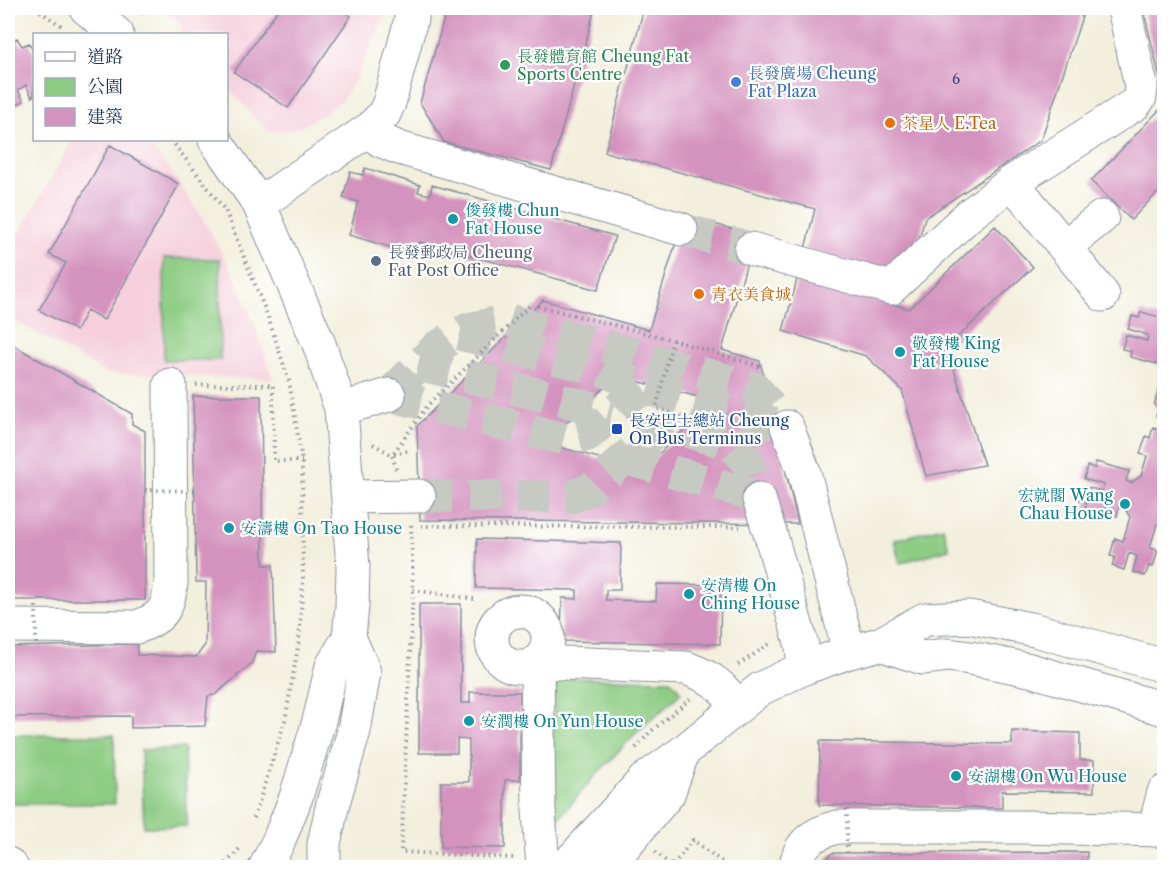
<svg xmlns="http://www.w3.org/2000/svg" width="1172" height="875" font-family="'Libre Caslon Text','Noto Serif TC',serif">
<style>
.built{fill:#f5cfdb}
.green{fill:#8dcc83;stroke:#547e70;stroke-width:1.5}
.building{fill:#d492be;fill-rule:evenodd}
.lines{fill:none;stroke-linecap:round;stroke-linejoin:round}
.minor-tunnel{stroke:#c7c9c3;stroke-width:33;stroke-dasharray:33 16;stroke-linecap:butt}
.minor-casing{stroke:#868f9d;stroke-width:35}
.major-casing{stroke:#868f9d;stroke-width:35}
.path{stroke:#868f9d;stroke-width:4;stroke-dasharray:1.5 4.5;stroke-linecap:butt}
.minor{stroke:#fff;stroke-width:33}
.major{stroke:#fff;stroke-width:33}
.path-bridge{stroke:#868f9d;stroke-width:4;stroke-dasharray:1.5 4.5;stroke-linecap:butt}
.leisure-dot{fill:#2e9e5b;stroke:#fff;stroke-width:2}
.shop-dot{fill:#3f7fe0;stroke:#fff;stroke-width:2}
.food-dot{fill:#e8710a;stroke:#fff;stroke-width:2}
.culture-dot{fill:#0f9aa8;stroke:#fff;stroke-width:2}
.service-dot{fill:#5c6f8a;stroke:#fff;stroke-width:2}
.transit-dot{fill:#1a4fb4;stroke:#fff;stroke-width:2}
.labels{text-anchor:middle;stroke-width:4.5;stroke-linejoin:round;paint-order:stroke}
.number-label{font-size:14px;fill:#494876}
.leisure-label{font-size:16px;fill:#27864d;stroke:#fff;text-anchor:start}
.shop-label{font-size:16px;fill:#366cbe;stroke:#fff;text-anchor:start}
.food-label{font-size:16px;fill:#c56008;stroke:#fff;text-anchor:start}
.culture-label{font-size:16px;fill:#0d838f;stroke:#fff;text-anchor:start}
.service-label{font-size:16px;fill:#4e5e75;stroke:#fff;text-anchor:start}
.transit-label{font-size:16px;fill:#164399;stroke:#fff;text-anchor:start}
</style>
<rect width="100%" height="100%" fill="#fff"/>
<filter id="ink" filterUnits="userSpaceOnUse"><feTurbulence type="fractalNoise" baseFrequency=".0167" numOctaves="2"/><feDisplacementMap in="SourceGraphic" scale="12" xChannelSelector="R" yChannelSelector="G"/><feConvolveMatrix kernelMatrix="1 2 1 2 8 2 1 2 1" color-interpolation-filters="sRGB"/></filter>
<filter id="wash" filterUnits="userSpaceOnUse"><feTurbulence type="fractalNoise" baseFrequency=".008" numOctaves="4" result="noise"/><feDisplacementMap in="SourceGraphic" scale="24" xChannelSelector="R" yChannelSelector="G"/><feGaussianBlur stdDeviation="1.35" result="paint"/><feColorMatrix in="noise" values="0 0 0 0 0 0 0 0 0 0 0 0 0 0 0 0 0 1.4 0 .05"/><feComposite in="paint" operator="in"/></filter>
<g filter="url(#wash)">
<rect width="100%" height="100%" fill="#f2efdc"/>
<!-- built -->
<path class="built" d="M157 8H377L386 13 354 82 343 99 326 113 299 128 283 131H270L257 121 227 86 226 34H183L180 31 182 24Z
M73 140H146L175 177 206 224 233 273 255 325 273 379 106 373 8 317V232L17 237Z"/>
<!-- green -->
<path class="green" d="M164 258 220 259V360H164Z
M943 527 949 549 900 563 894 540Z
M563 678 670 680 677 686 681 693 634 735 594 777 552 826 554 690 557 683Z
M8 735H114L115 804H8Z
M184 748 187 826 144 827 141 750Z"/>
<g id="blocks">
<!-- building -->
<path class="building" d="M279 8H339L351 16 288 108 234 72Z
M447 8H595L551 170 444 142 420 103Z
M644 8H847L867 13 869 8H1078L1082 17 1041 140 925 218 914 258 887 272 805 249 815 209 605 152Z
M1143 8H1164V95Z
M17 38 22 46 29 43 34 53V95L32 97 26 85 18 90 24 101 9 109 8 106V58L9 57 8 53V43Z
M1164 105V186L1131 220 1091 181Z
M110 145 179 184 104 320 87 310 76 331 39 310 66 263 49 254Z
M365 168 420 185 418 192 430 195 432 185 615 236 598 290 420 242 416 255 349 235 358 202 343 198 350 172 363 175Z
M684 216 755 235 722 350 760 361 798 524 420 520 417 426 543 300 649 330ZM617 376 714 401 642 470 544 443Z
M995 226 1033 267 947 347 984 465 926 476 902 390 866 356 783 331 798 276 909 309Z
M1141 312 1164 318V356L1161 365 1130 357 1131 351 1122 349 1126 335 1147 341 1148 335 1128 329 1132 316 1139 318Z
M8 342 132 414V424L145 431V600H8Z
M1159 388 1164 389V418L1156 416 1159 407 1154 405Z
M193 396H261L263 565H273L276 652 256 651 252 663 215 695 208 696 205 726 131 728V716L8 717V647L137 644V655L196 657 205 645 206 582H196Z
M1153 427 1164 431V437L1161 448 1164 449V520L1157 524 1150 548 1158 550 1153 567 1149 566 1145 576 1133 572 1137 556 1129 553 1124 570 1112 566 1115 557 1110 556 1115 538 1123 541 1130 517 1124 507 1119 506 1117 516 1085 508 1087 502 1078 499 1082 486 1102 491 1104 485 1084 479 1087 466 1095 468 1096 462 1129 471 1126 481 1131 483 1141 476 1147 456 1140 454 1146 436 1150 438Z
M477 539 621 543 620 590H606V600L656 601 657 584 721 585 720 644 561 641 562 598 577 599V590L476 588Z
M419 604H461V703H470V692H520V780H505V848L441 847V782H469V740L457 739V753H419Z
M1012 731 1080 733V760H1094V792L1002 791V808L819 805 820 741 1012 744Z
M1087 852V868H818L832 853Z"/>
</g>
</g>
<g filter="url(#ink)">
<use href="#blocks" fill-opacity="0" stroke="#868f9d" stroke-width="1.5"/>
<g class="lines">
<!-- minor-tunnel -->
<path class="minor-tunnel" d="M681 229 751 249
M460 334 602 370 644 388 787 427
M418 364 612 413
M389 395 437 347 468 329 509 320 755 388 787 427
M389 395 568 440 588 435 629 398 644 388
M624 458 750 494 759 499
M419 496 571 497 591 489 650 435 664 430 676 428 733 445 748 462 759 499"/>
<!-- minor casing -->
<g class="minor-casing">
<path id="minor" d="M86 8 117 34
M371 128 380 140 399 148 681 229
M215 140 259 204 319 344 341 409 353 567 352 606 349 637 332 666 319 721 296 797 279 840 265 868
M1012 182 1103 295
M259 204 371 128 384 114 389 103 414 8
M1064 247 1102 217
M751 249 891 288 968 216 1012 182 1135 104 1140 97 1141 86 1124 8
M341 409 389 395
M787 427 804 472 849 652
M348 497 419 496
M759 499 771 536 802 646 804 668
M492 639a28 28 0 1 1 56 0a28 28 0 1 1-56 0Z
M8 626 137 627C162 618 168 610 171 583L170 385
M1154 830 1164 792
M324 868V844L333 803 354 731 364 672 349 637
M543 868 539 810 537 662 686 668C713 678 721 684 737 707
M796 868C798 842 815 833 837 827H1022L1164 830"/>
</g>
<!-- major casing -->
<g class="major-casing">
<path id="major" d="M880 644 923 658 948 655 970 658 1030 670 1164 709
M8 864 12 868
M564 868 644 780 683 752 760 689 804 668 849 652 880 644 925 619 969 617 1035 630 1164 666
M606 868 668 794 683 752"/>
</g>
<!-- path -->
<path class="path" d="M35 8 63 27
M141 14 147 8
M33 55 34 56
M171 140 225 210 268 317 289 381 302 461 303 581 299 641 285 721 253 821
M538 306 673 340 762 367
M673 340 656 408 682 417 676 428
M196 385H273L274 461H302
M373 444 392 455 407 451
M396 469 392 455 428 405 532 303
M411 525 413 590 401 852 514 858
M421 526 740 527
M413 590 474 599
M738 665 771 643
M636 748 649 733 690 699
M655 852 672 866 693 840 730 868
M222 868 242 846
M1145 868 1149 861 1161 868"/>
<!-- minor -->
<use href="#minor" class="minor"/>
<!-- major -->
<use href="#major" class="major"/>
<!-- path-bridge -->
<path class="path-bridge" d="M145 490 195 491
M36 600V646
M847 853V806"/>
</g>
</g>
<!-- markers -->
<circle class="leisure-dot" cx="505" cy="65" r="6"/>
<circle class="shop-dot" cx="736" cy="82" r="6"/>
<g class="food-dot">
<circle cx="890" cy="123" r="6"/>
<circle cx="699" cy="294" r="6"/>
</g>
<g class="culture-dot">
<circle cx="453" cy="219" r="6"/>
<circle cx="900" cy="352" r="6"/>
<circle cx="1125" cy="504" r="6"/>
<circle cx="229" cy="528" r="6"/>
<circle cx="689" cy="594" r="6"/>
<circle cx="469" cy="721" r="6"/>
<circle cx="956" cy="776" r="6"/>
</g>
<circle class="service-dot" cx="376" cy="261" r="6"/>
<rect class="transit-dot" x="611" y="423" width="12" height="12" rx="3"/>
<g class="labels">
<!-- number labels -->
<g class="number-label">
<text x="956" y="84">6</text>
</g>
<!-- leisure labels -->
<g class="leisure-label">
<text x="517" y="62">長發體育館 Cheung Fat<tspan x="517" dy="18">Sports Centre</tspan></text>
</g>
<!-- shop labels -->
<g class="shop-label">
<text x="748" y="79">長發廣場 Cheung<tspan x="748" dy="18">Fat Plaza</tspan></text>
</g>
<!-- food labels -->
<g class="food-label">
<text x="902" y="129">茶星人 E.Tea</text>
<text x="711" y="300">青衣美食城</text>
</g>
<!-- culture labels -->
<g class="culture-label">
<text x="465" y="216">俊發樓 Chun<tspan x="465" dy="18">Fat House</tspan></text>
<text x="912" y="349">敬發樓 King<tspan x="912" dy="18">Fat House</tspan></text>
<text x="1113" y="501" text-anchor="end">宏就閣 Wang<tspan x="1113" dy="18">Chau House</tspan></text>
<text x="241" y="534">安濤樓 On Tao House</text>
<text x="701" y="591">安清樓 On<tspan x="701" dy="18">Ching House</tspan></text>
<text x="481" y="727">安潤樓 On Yun House</text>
<text x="968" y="782">安湖樓 On Wu House</text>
</g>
<!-- service labels -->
<g class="service-label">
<text x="388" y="258">長發郵政局 Cheung<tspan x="388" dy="18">Fat Post Office</tspan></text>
</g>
<!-- transit labels -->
<g class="transit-label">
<text x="629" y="426">長安巴士總站 Cheung<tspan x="629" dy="18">On Bus Terminus</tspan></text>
</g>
</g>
<!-- margin -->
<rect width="1172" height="875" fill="none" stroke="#fff" stroke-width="30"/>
<!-- legend -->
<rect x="33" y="33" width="195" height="108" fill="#ffffff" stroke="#a4acbf" stroke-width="1.5"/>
<rect x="45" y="52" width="30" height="9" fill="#ffffff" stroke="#a4acbf" stroke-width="1.5"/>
<text x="87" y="63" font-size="18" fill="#1b2f5e">道路</text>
<rect x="45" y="78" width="30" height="18" fill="#8dcc83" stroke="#a4acbf" stroke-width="1.5"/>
<text x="87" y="93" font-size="18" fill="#1b2f5e">公園</text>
<rect x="45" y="108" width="30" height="18" fill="#d492be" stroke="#a4acbf" stroke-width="1.5"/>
<text x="87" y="123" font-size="18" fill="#1b2f5e">建築</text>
</svg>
